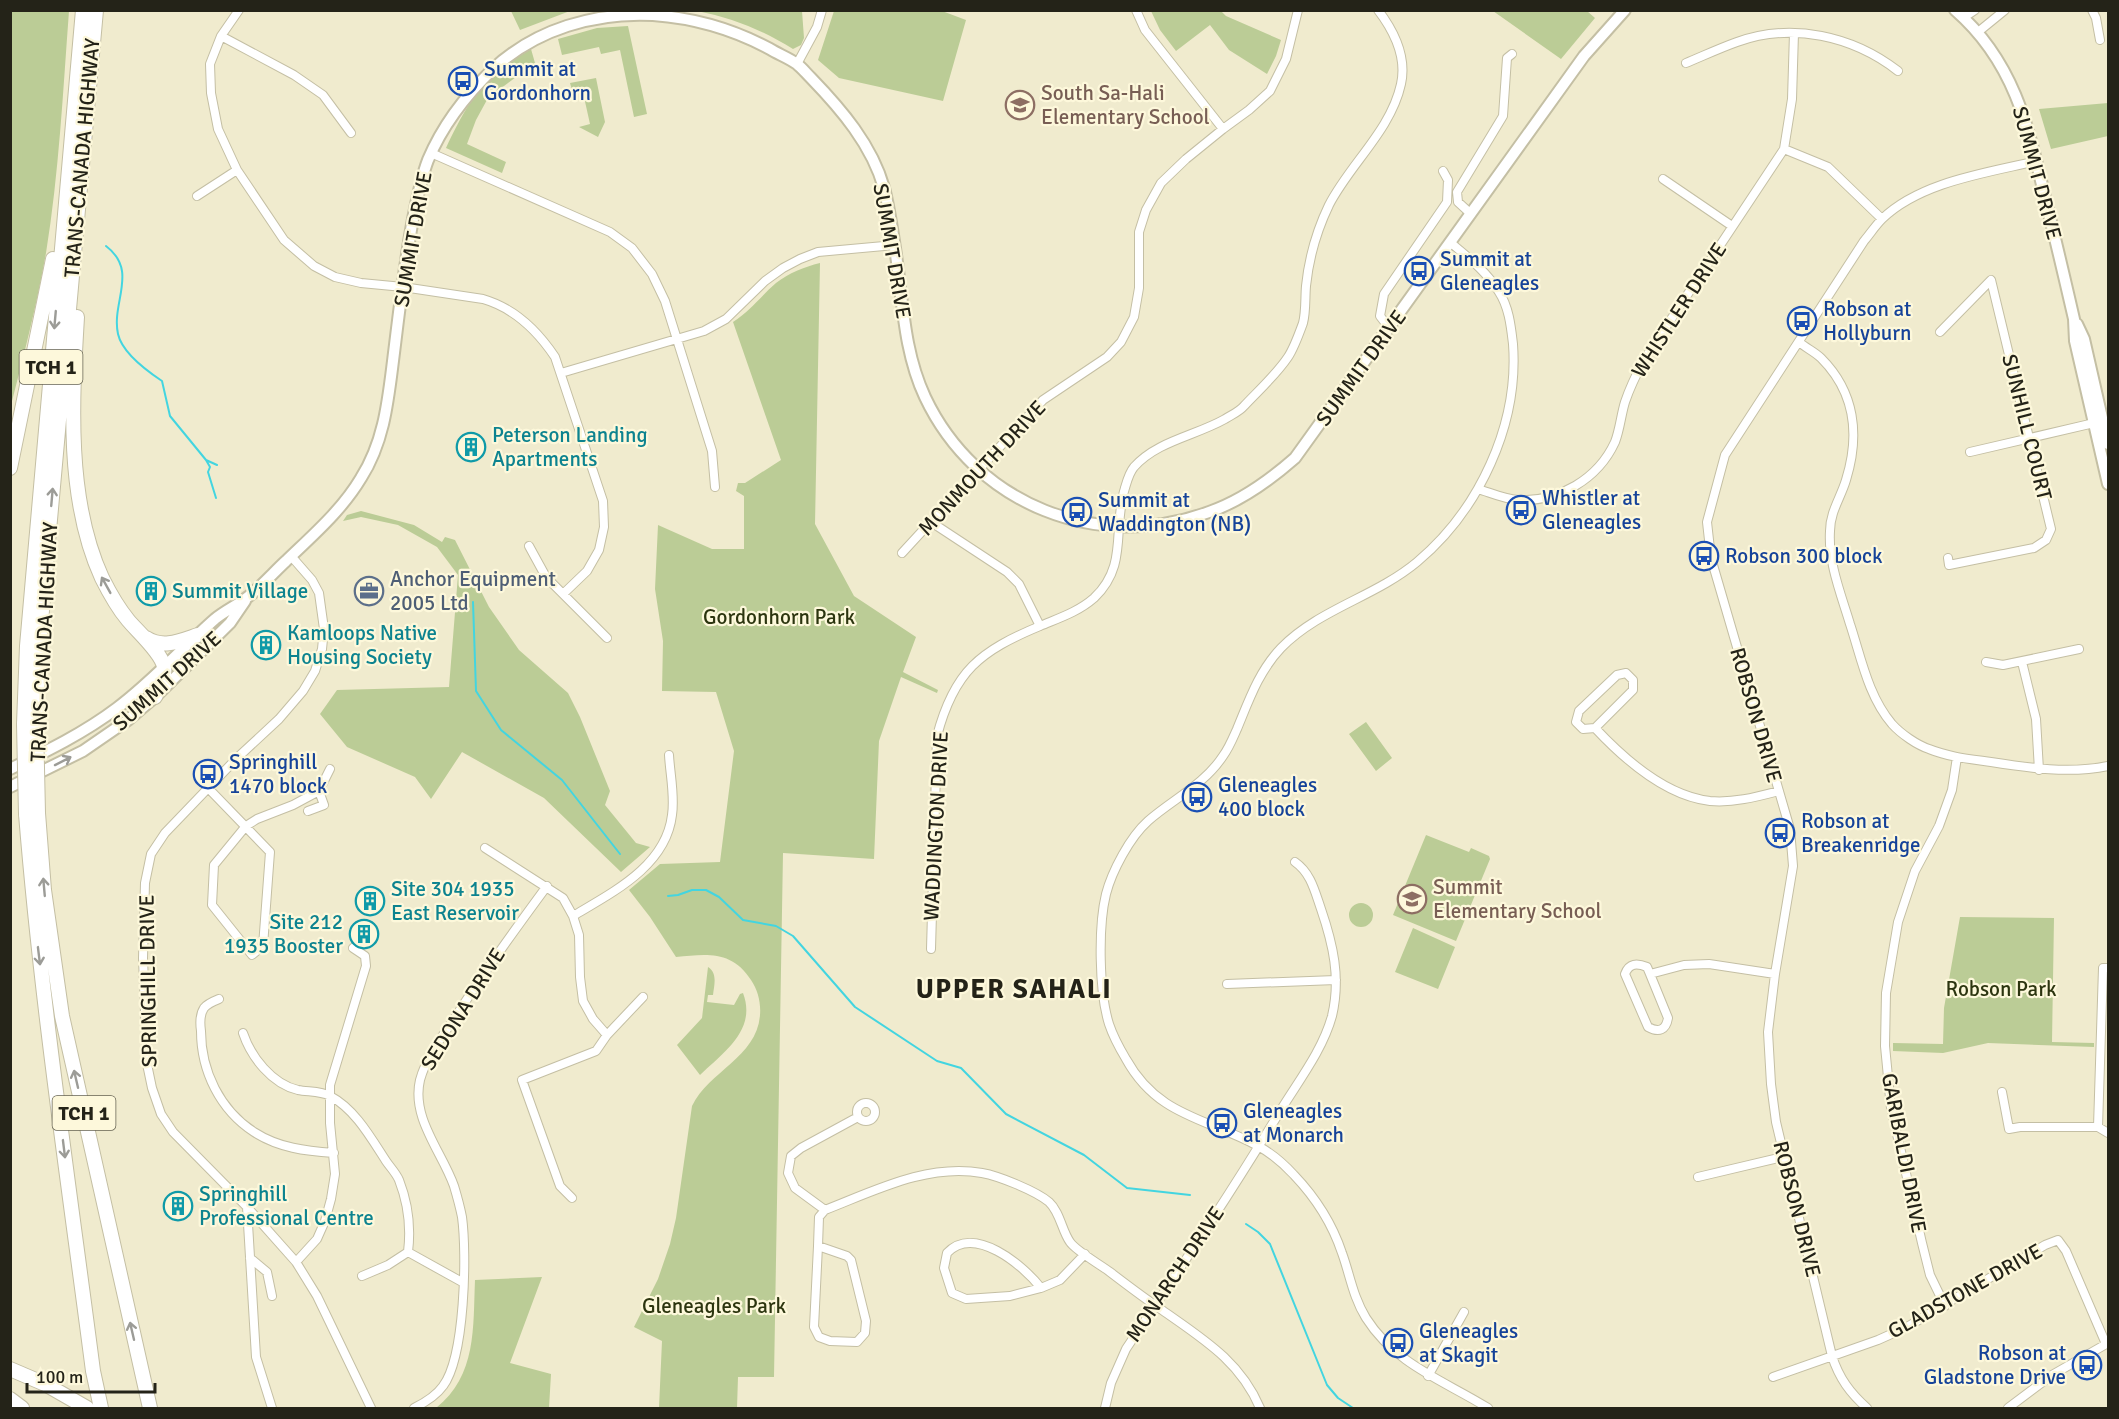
<svg xmlns="http://www.w3.org/2000/svg" width="2119" height="1419" font-family="Signika,sans-serif">
<style>
.green{fill:#bbcc96}
.lines{fill:none;stroke-linecap:round;stroke-linejoin:round}
.stream{stroke:#43d5e0;stroke-width:2}
.minor-casing{stroke:#c4bfa4;stroke-width:10}
.secondary-casing{stroke:#c4bfa4;stroke-width:14}
.motorway-casing{stroke:#c4bfa4;stroke-width:16}
.minor{stroke:#fff;stroke-width:8}
.secondary{stroke:#fff;stroke-width:10}
.motorway{stroke:#fff;stroke-width:14}
.motorway-bridge-casing{stroke:#c4bfa4;stroke-width:16;stroke-linecap:butt}
.motorway-bridge{stroke:#fff;stroke-width:14}
.oneway{stroke:#9c9c97}
.labels{text-anchor:middle;stroke-width:4.5;stroke-linejoin:round;paint-order:stroke}
.shield{fill:#fdf8db;stroke:#656352;stroke-width:1.5}
.shield-label{font-size:20px;font-weight:bold;fill:#242318}
.transit-label{font-size:21px;fill:#164399;stroke:#fdf8db;text-anchor:start}
.education-label{font-size:21px;fill:#785e54;stroke:#fdf8db;text-anchor:start}
.street-label{font-size:21px;fill:#242318;stroke:#fdf8db}
.culture-label{font-size:21px;fill:#0d838f;stroke:#fdf8db;text-anchor:start}
.service-label{font-size:21px;fill:#4e5e75;stroke:#fdf8db;text-anchor:start}
.park-label{font-size:21px;fill:#2c350f;stroke:#fdf8db}
.district-label{font-size:27px;font-weight:bold;letter-spacing:1.5px;fill:#242318;stroke:#fdf8db}
</style>
<rect width="100%" height="100%" fill="#f0ebce"/>
<!-- green -->
<path class="green" d="M11 10 69 11C63 91 59 173 46 253 37 304 24 355 11 405Z
M511 11H570L520 30Z
M697 11H802L804 38 801 45 793 49C762 30 733 18 697 11Z
M834 11H942L966 20 943 101 839 78 818 60Z
M1151 11H1221L1226 16 1281 40 1276 56 1267 74 1229 50 1210 25 1176 51 1160 30Z
M1493 11H1587L1595 18 1561 59Z
M628 26 647 114 634 117 620 50 601 54 599 47 562 55 558 39 597 28Z
M531 49 535 63 488 98 476 120 467 144 506 162 502 173 446 148C460 118 478 83 506 64 514 59 523 54 531 49Z
M596 78 605 122 598 137 579 127 590 124 582 88 572 90 570 83Z
M2108 103V136L2051 149 2039 109Z
M820 263 815 524 854 596 916 637 903 672 938 690 937 693 901 677 879 741 874 859 783 853 774 1377H738L737 1408H659L662 1341 634 1327 658 1279 670 1244 676 1218 692 1106C709 1071 757 1057 760 1015 761 1003 758 990 751 980 732 950 706 954 676 957L650 917 629 890 660 864 720 862 734 751 716 692 662 691 663 641 655 589 658 525 712 549H744V496L736 491 738 483H745L781 460 733 322C750 311 761 296 776 283 789 273 804 267 820 263Z
M361 511 414 525 442 542 445 537 455 540 489 607 519 650 568 693 580 717 610 791 605 805 636 843 650 847 621 872 544 798 462 752 431 799 415 777 347 747 320 714 337 690 449 687 458 575 437 547 398 525 361 517 343 521 347 515Z
M1366 722 1392 758 1376 771 1349 734Z
M1426 835 1469 852 1471 848 1489 856 1490 859 1456 941 1393 915Z
M1349 915a12 12 0 1 1 24 0a12 12 0 1 1-24 0Z
M1960 917 2054 918 2052 1042 2094 1043V1047L1988 1043 1943 1053 1893 1051V1043L1943 1044 1944 1008Z
M1413 928 1455 947 1438 989 1395 972Z
M708 967C718 973 714 986 713 995H708L707 1002 734 1005 740 994 743 993C757 1030 724 1052 700 1075L677 1045 702 1018Z
M542 1277 510 1363 551 1374 549 1408H436C477 1376 473 1327 475 1280Z"/>
<g class="lines">
<!-- stream -->
<path class="stream" d="M106 246C139 271 111 302 118 334 122 352 147 371 162 381L170 416 206 460 210 467 208 472 216 498
M206 460 217 465
M473 602 476 691 501 730 562 780 620 854
M668 896 678 895 692 890H706L719 897 743 920 776 926 793 936 855 1007 937 1061 961 1068 1006 1114 1084 1155 1127 1188 1190 1195
M1246 1224 1258 1232 1270 1244 1327 1385 1338 1398 1353 1408"/>
<!-- minor casing -->
<g class="minor-casing">
<path id="minor" d="M239 10 221 36 210 64 211 93 218 129 237 170 284 240 314 266 335 277 361 283 403 287 483 299C514 308 537 330 555 357L603 501 604 527 599 550 587 571 563 594
M1136 10 1145 30 1223 129
M2092 10 2096 18 2100 40
M1963 18 1975 10
M1978 32 2005 10
M221 36 294 75 323 95 351 133
M1686 63C1703 56 1720 48 1737 42 1792 22 1853 36 1898 71
M797 64 817 27 822 10
M1784 149 1828 167 1882 219
M431 153 610 232 632 248 652 274 665 301 712 451 715 487
M1663 179 1732 226
M197 196 237 170
M1471 214 1458 202 1457 192 1503 116 1507 58 1512 54
M1451 243C1469 258 1487 272 1499 292 1509 307 1511 327 1513 344 1519 425 1479 510 1417 562 1375 597 1319 609 1281 648 1259 671 1249 700 1237 729 1233 738 1229 748 1223 756 1204 785 1173 799 1148 821 1130 837 1112 871 1106 894 1098 927 1099 992 1109 1024 1113 1036 1120 1049 1126 1059 1158 1117 1207 1118 1258 1146 1271 1153 1284 1164 1294 1175 1315 1197 1332 1223 1342 1253 1350 1275 1353 1297 1366 1318 1396 1365 1443 1380 1488 1408
M1390 329 1380 316 1384 294 1447 202 1448 180 1443 171
M1940 332 1991 280 2051 529 2046 540 2034 548 1949 565 1948 558
M1799 342C1806 348 1815 352 1821 358 1855 392 1860 435 1846 480 1841 497 1830 512 1830 531 1828 563 1841 594 1850 624 1861 657 1868 696 1892 724 1901 734 1917 745 1929 749 1949 757 1970 759 1991 762 2030 768 2069 774 2108 766
M561 373 704 331 726 319 765 281 783 268 800 259 818 252 895 245
M1970 452 2094 423
M1478 489C1491 493 1504 499 1518 500 1559 502 1598 479 1615 442 1620 429 1621 415 1625 402 1630 387 1637 373 1644 360L1784 149 1792 99 1794 33
M931 522 1007 572 1019 584 1040 626
M529 546 546 577 607 638
M902 553 1043 400 1107 357 1121 342 1134 317 1139 288V232L1146 210 1161 183 1186 159 1223 129 1249 110 1270 91 1286 59 1298 10
M291 556 312 580 319 593 324 629 322 649 315 671 303 691 279 719 237 758 165 833 151 854 145 883 143 958 147 1064 152 1088 161 1114 173 1132 247 1207 296 1262 317 1296 371 1408
M1986 662 2003 665 2079 649
M2022 662 2036 719 2039 770
M1595 728 1633 690V680L1626 673 1617 675 1579 711 1576 722 1583 729 1595 728C1624 759 1666 796 1710 801 1734 803 1756 797 1779 791
M209 789 270 852 263 946 252 955 212 905 214 865 246 826 257 819 293 805 319 791 330 769
M308 811 324 805 319 791
M485 848 563 898 573 916 579 935 580 977 583 1001 593 1019 607 1035
M573 916C613 892 666 866 672 815 675 796 670 774 669 755
M931 949 937 736C954 671 980 651 1040 626 1059 618 1078 612 1094 598 1129 565 1112 528 1125 488 1127 481 1129 473 1134 467 1157 441 1195 436 1225 419 1231 415 1239 412 1244 406 1258 391 1276 375 1288 357 1294 348 1299 334 1303 323 1306 312 1305 297 1306 286 1309 257 1317 230 1329 205 1350 164 1391 130 1401 84 1407 57 1394 31 1378 10
M1650 974 1668 1018C1666 1030 1659 1033 1648 1027L1625 974C1629 963 1637 963 1647 967L1650 974 1684 965 1709 964 1775 974
M1227 984 1336 980
M219 999C214 1001 207 1004 204 1008 200 1014 200 1024 201 1031 201 1071 220 1110 254 1132 279 1148 306 1151 334 1153
M243 1033C251 1057 272 1084 298 1090 308 1092 321 1091 330 1096 355 1109 371 1138 386 1161 390 1167 396 1173 399 1180 408 1203 411 1228 408 1252L388 1265 362 1276
M2002 1092 2009 1129 2020 1127H2098L2108 1133
M857 1112a9 9 0 1 1 18 0a9 9 0 1 1-18 0Z
M2098 1127 2103 968H2108
M1698 1177 1783 1157
M572 1198 560 1186 522 1080 596 1051 607 1035 643 997
M247 1207 256 1357 272 1408
M825 1210 795 1188 788 1173 791 1156 801 1148 858 1117
M818 1246 819 1217 825 1210C874 1191 928 1163 982 1173 999 1176 1036 1191 1049 1202 1060 1212 1062 1231 1070 1242 1076 1251 1101 1265 1110 1272 1127 1285 1144 1298 1162 1310 1203 1339 1240 1361 1260 1408
M818 1246 847 1256 851 1260 866 1321 865 1333 857 1342 830 1341 819 1337 814 1327Z
M408 1252 462 1282
M250 1258 267 1272 272 1296
M296 1262 317 1239 325 1221 331 1199 335 1174 330 1123V1085L366 966 365 956 353 948
M1041 1288 1010 1296 966 1299 952 1293 944 1268 947 1253C974 1224 1023 1265 1041 1288L1060 1280 1085 1254
M1945 1306 1930 1275 1922 1243 1891 1108 1885 1046 1886 993 1898 922 1915 871 1939 826 1952 790 1957 757
M1428 1376 1464 1312
M1773 1377 1878 1340 1907 1327 2045 1245 2058 1240 2066 1251 2106 1344
M414 1408C424 1403 436 1396 443 1386 465 1357 467 1254 462 1217 460 1207 457 1196 454 1186 442 1152 411 1118 420 1080 427 1055 444 1034 458 1013 486 969 516 928 547 886
M1105 1408 1111 1383 1126 1349C1179 1270 1233 1190 1282 1108 1300 1079 1323 1049 1332 1016 1341 978 1333 944 1321 909 1315 892 1311 873 1295 862
M1867 1408C1850 1393 1839 1378 1832 1356L1776 1122 1771 1084 1768 1032 1775 974 1793 866 1790 829 1711 558 1707 522 1725 455 1864 241C1870 234 1875 226 1882 219 1920 182 1986 173 2037 161
M2008 1408 2052 1375 2108 1343"/>
</g>
<!-- secondary casing -->
<g class="secondary-casing">
<path id="secondary" d="M1955 10C2015 62 2029 129 2046 202 2056 241 2065 280 2074 319L2075 341 2108 484
M2077 324 2084 339 2108 444
M10 769C47 751 84 733 117 708 152 682 182 648 215 619 226 610 238 605 249 596 262 586 274 572 286 561 313 535 342 510 361 478 384 442 388 401 393 361 399 313 404 266 413 219 417 199 421 178 428 160 443 124 466 95 493 69 536 29 595 12 653 15 695 18 733 29 770 49 778 54 789 58 797 64 802 68 806 73 811 78 841 109 872 145 884 188 889 207 892 228 895 248 903 299 903 350 925 397 976 505 1098 553 1209 512 1241 501 1270 480 1295 458L1584 56 1625 10
M10 787 83 751 128 720 155 697 230 623 245 601"/>
</g>
<!-- motorway casing -->
<g class="motorway-casing">
<path id="motorway" d="M77 317C72 401 66 500 102 578 109 592 118 608 128 620 137 631 162 653 164 667 166 677 159 688 155 697
M10 468 53 259
M146 638C163 649 180 641 198 635
M36 723 39 646 45 575 96 10
M24 724 27 646 83 10
M38 813 44 890 62 1016 150 1408
M26 814C41 1000 69 1186 93 1371L101 1408
M10 1369 45 1384 87 1408
M10 1399 22 1408"/>
</g>
<!-- minor -->
<use href="#minor" class="minor"/>
<!-- secondary -->
<use href="#secondary" class="secondary"/>
<!-- motorway -->
<use href="#motorway" class="motorway"/>
<!-- motorway-bridge casing -->
<g class="motorway-bridge-casing">
<path id="motorway-bridge" d="M36 723 38 813
M24 724 26 814"/>
</g>
<!-- motorway-bridge -->
<use href="#motorway-bridge" class="motorway-bridge"/>
</g>
<!-- one-way arrows -->
<defs><path id="oneway-shaft" d="M-6 0H5M1.5-3L5.5 0L1.5 3" fill="none" stroke-width="1.6" stroke-linecap="round" stroke-linejoin="round" transform="scale(1.5)"/></defs>
<g class="oneway">
<use href="#oneway-shaft" transform="translate(55 320) rotate(95)"/>
<use href="#oneway-shaft" transform="translate(52 497) rotate(-85)"/>
<use href="#oneway-shaft" transform="translate(106 585) rotate(-119)"/>
<use href="#oneway-shaft" transform="translate(63 761) rotate(-27)"/>
<use href="#oneway-shaft" transform="translate(44 887) rotate(-95)"/>
<use href="#oneway-shaft" transform="translate(39 956) rotate(83)"/>
<use href="#oneway-shaft" transform="translate(76 1079) rotate(-103)"/>
<use href="#oneway-shaft" transform="translate(64 1149) rotate(83)"/>
<use href="#oneway-shaft" transform="translate(132 1331) rotate(-103)"/>
</g>
<!-- icons -->
<defs>
<g id="bus-ring" transform="scale(1.5)"><circle r="9.5" fill="#fdf8db" stroke="#1a4fb4" stroke-width="1.5"/><path d="M-5-6H5V4H4V6H2V4H-2V6H-4V4H-5ZM-3.5-4V0h7V-4ZM-3.5 1.2v1.5H-2V1.2ZM2 1.2v1.5H3.5V1.2Z" fill="#1a4fb4"/></g>
<g id="school-ring" transform="scale(1.5)"><circle r="9.5" fill="#fdf8db" stroke="#8d6e63" stroke-width="1.5"/><path d="M0-5L7-2L0 1L-7-2ZM-4 1L0 2.5L4 1V4Q0 6-4 4Z" fill="#8d6e63"/></g>
<g id="building-ring" transform="scale(1.5)"><circle r="9.5" fill="#fdf8db" stroke="#0f9aa8" stroke-width="1.5"/><path d="M-4-6H4V6H1V3H-1V6H-4ZM-2.5-4.3h1.7v1.8h-1.7ZM.8-4.3h1.7v1.8H.8ZM-2.5-1h1.7V.8h-1.7ZM.8-1h1.7V.8H.8Z" fill="#0f9aa8"/></g>
<g id="office-ring" transform="scale(1.5)"><circle r="9.5" fill="#fdf8db" stroke="#5c6f8a" stroke-width="1.5"/><path d="M-6-3h4V-5.5h4V-3h4V5H-6ZM-1-4.5V-3h2v-1.5ZM-6 0V1H6V0Z" fill="#5c6f8a"/></g>
</defs>
<g fill-rule="evenodd">
<use href="#bus-ring" x="463" y="81"/>
<use href="#school-ring" x="1020" y="105"/>
<use href="#bus-ring" x="1419" y="271"/>
<use href="#bus-ring" x="1802" y="321"/>
<use href="#building-ring" x="471" y="447"/>
<use href="#bus-ring" x="1521" y="510"/>
<use href="#bus-ring" x="1077" y="512"/>
<use href="#bus-ring" x="1704" y="556"/>
<use href="#building-ring" x="151" y="591"/>
<use href="#office-ring" x="369" y="591"/>
<use href="#building-ring" x="266" y="645"/>
<use href="#bus-ring" x="208" y="774"/>
<use href="#bus-ring" x="1197" y="797"/>
<use href="#bus-ring" x="1780" y="833"/>
<use href="#school-ring" x="1412" y="899"/>
<use href="#building-ring" x="370" y="901"/>
<use href="#building-ring" x="364" y="934"/>
<use href="#bus-ring" x="1222" y="1123"/>
<use href="#building-ring" x="178" y="1206"/>
<use href="#bus-ring" x="1398" y="1343"/>
<use href="#bus-ring" x="2087" y="1365"/>
</g>
<g class="labels">
<!-- shield labels -->
<g class="shield">
<rect x="19.5" y="350" width="63" height="34" rx="4.5"/>
<rect x="52.5" y="1096" width="63" height="34" rx="4.5"/>
</g>
<g class="shield-label">
<text x="51" y="374">TCH 1</text>
<text x="84" y="1120">TCH 1</text>
</g>
<!-- transit labels -->
<g class="transit-label">
<text x="484" y="76">Summit at<tspan x="484" dy="24">Gordonhorn</tspan></text>
<text x="1440" y="266">Summit at<tspan x="1440" dy="24">Gleneagles</tspan></text>
<text x="1823" y="316">Robson at<tspan x="1823" dy="24">Hollyburn</tspan></text>
<text x="1542" y="505">Whistler at<tspan x="1542" dy="24">Gleneagles</tspan></text>
<text x="1098" y="507">Summit at<tspan x="1098" dy="24">Waddington (NB)</tspan></text>
<text x="1725" y="563">Robson 300 block</text>
<text x="229" y="769">Springhill<tspan x="229" dy="24">1470 block</tspan></text>
<text x="1218" y="792">Gleneagles<tspan x="1218" dy="24">400 block</tspan></text>
<text x="1801" y="828">Robson at<tspan x="1801" dy="24">Breakenridge</tspan></text>
<text x="1243" y="1118">Gleneagles<tspan x="1243" dy="24">at Monarch</tspan></text>
<text x="1419" y="1338">Gleneagles<tspan x="1419" dy="24">at Skagit</tspan></text>
<text x="2066" y="1360" text-anchor="end">Robson at<tspan x="2066" dy="24">Gladstone Drive</tspan></text>
</g>
<!-- education labels -->
<g class="education-label">
<text x="1041" y="100">South Sa-Hali<tspan x="1041" dy="24">Elementary School</tspan></text>
<text x="1433" y="894">Summit<tspan x="1433" dy="24">Elementary School</tspan></text>
</g>
<!-- street labels -->
<g class="street-label">
<text transform="translate(82 158) rotate(-85)" y="7">TRANS-CANADA HIGHWAY</text>
<text transform="translate(2037 173) rotate(75)" y="7">SUMMIT DRIVE</text>
<text transform="translate(413 239) rotate(-80)" y="7">SUMMIT DRIVE</text>
<text transform="translate(892 251) rotate(80)" y="7">SUMMIT DRIVE</text>
<text transform="translate(1679 310) rotate(-57)" y="7">WHISTLER DRIVE</text>
<text transform="translate(1361 368) rotate(-54)" y="7">SUMMIT DRIVE</text>
<text transform="translate(2027 427) rotate(76)" y="7">SUNHILL COURT</text>
<text transform="translate(982 468) rotate(-47)" y="7">MONMOUTH DRIVE</text>
<text transform="translate(44 642) rotate(-87)" y="7">TRANS-CANADA HIGHWAY</text>
<text transform="translate(167 681) rotate(-42)" y="7">SUMMIT DRIVE</text>
<text transform="translate(1756 715) rotate(74)" y="7">ROBSON DRIVE</text>
<text transform="translate(936 826) rotate(-87)" y="7">WADDINGTON DRIVE</text>
<text transform="translate(148 981) rotate(-91)" y="7">SPRINGHILL DRIVE</text>
<text transform="translate(463 1009) rotate(-58)" y="7">SEDONA DRIVE</text>
<text transform="translate(1904 1153) rotate(79)" y="7">GARIBALDI DRIVE</text>
<text transform="translate(1797 1209) rotate(76)" y="7">ROBSON DRIVE</text>
<text transform="translate(1175 1274) rotate(-56)" y="7">MONARCH DRIVE</text>
<text transform="translate(1965 1291) rotate(-29)" y="7">GLADSTONE DRIVE</text>
</g>
<!-- culture labels -->
<g class="culture-label">
<text x="492" y="442">Peterson Landing<tspan x="492" dy="24">Apartments</tspan></text>
<text x="172" y="598">Summit Village</text>
<text x="287" y="640">Kamloops Native<tspan x="287" dy="24">Housing Society</tspan></text>
<text x="391" y="896">Site 304 1935<tspan x="391" dy="24">East Reservoir</tspan></text>
<text x="343" y="929" text-anchor="end">Site 212<tspan x="343" dy="24">1935 Booster</tspan></text>
<text x="199" y="1201">Springhill<tspan x="199" dy="24">Professional Centre</tspan></text>
</g>
<!-- service labels -->
<g class="service-label">
<text x="390" y="586">Anchor Equipment<tspan x="390" dy="24">2005 Ltd</tspan></text>
</g>
<!-- park labels -->
<g class="park-label">
<text x="779" y="624">Gordonhorn Park</text>
<text x="2001" y="996">Robson Park</text>
<text x="714" y="1313">Gleneagles Park</text>
</g>
<!-- district labels -->
<g class="district-label">
<text x="1014" y="998">UPPER SAHALI</text>
</g>
</g>
<!-- border -->
<rect width="2119" height="1419" fill="none" stroke="#242318" stroke-width="24"/>
<!-- scale -->
<path d="M27 1383v9h128v-9" fill="none" stroke="#242318" stroke-width="3"/>
<text x="36" y="1383" font-size="18" fill="#242318" stroke="#fdf8db" stroke-width="4.5" paint-order="stroke">100 m</text>
</svg>
